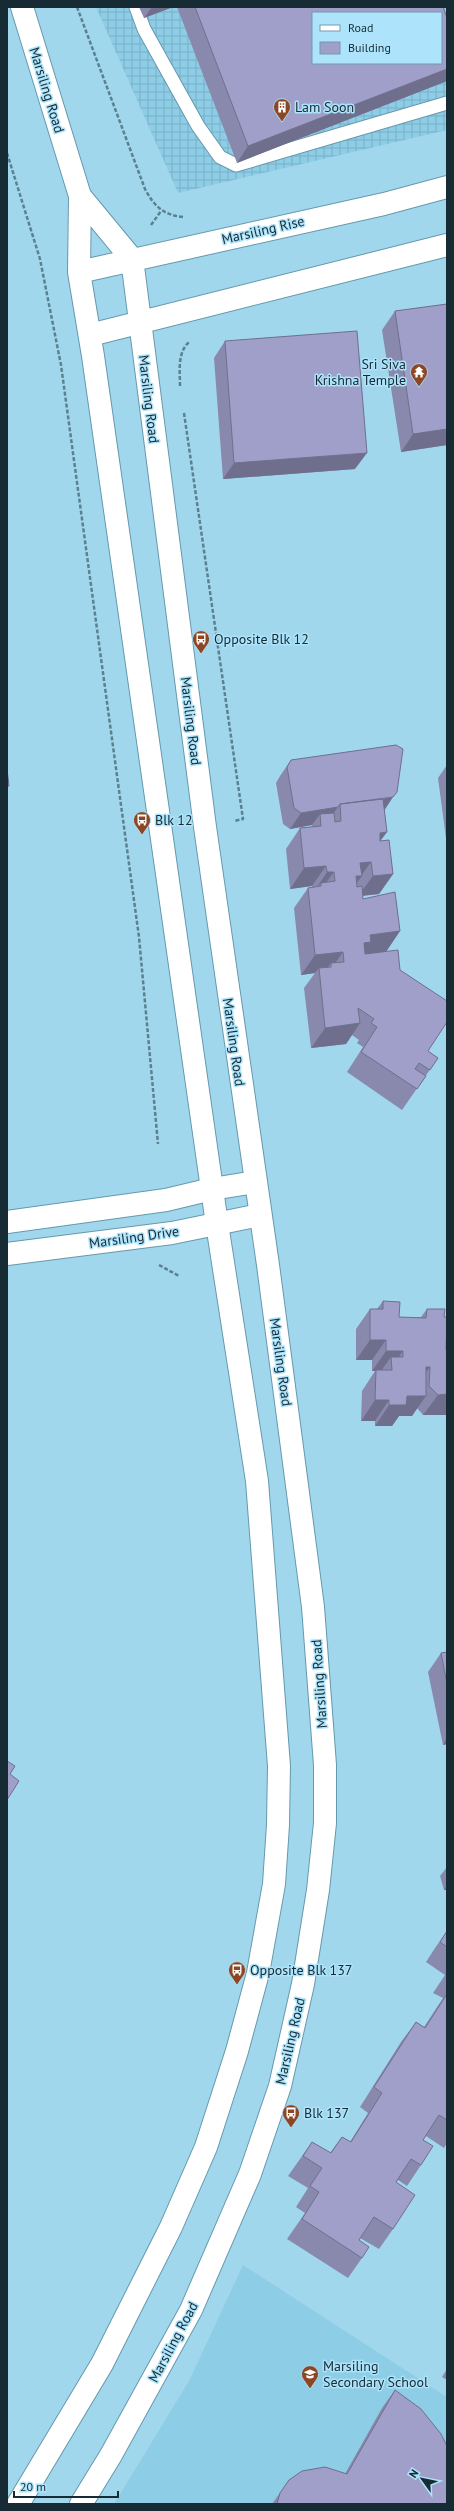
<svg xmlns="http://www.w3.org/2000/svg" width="454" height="2511" font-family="'PT Sans',sans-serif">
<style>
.built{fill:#8dcde6}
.industrial{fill:url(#industrial-grid);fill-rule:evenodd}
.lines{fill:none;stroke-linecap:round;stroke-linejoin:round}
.service-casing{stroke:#6599ad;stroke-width:15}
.minor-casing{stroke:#6599ad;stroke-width:24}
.tertiary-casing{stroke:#6599ad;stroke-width:24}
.path{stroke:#5b8190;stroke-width:2.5;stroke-dasharray:4 2;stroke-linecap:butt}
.service{stroke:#fff;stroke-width:13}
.minor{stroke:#fff;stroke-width:22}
.tertiary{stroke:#fff;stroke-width:22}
.wall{fill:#8989ae}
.shaded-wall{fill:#6f6f8d}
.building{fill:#9f9fca;stroke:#6f6f8d;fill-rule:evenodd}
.labels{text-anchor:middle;stroke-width:3;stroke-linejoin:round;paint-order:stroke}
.street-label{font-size:14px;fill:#162b34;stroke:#aee4fb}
.poi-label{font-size:14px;fill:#162b34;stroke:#aee4fb;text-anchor:start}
</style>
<defs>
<pattern id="industrial-grid" width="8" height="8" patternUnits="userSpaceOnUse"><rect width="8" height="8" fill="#8dcde6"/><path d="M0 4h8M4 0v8" fill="none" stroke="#79b0c6"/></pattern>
</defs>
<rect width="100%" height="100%" fill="#a1d7ed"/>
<!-- built -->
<path class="built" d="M243 2265 447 2397V2504H114L189 2381Z"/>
<!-- industrial -->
<path class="industrial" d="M96 7H447V130L178 193ZM313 13H441V63H313Z"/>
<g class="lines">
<!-- service casing -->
<g class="service-casing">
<path id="service" d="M136 7 144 29 198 126 220 157 236 165 447 103"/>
</g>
<!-- minor casing -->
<g class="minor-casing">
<path id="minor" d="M7 1222 166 1200 212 1189 255 1182
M7 1254 172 1233 260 1215"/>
</g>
<!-- tertiary casing -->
<g class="tertiary-casing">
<path id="tertiary" d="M80 196 132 259 205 827 268 1265 313 1607 325 1765V1823L318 1890 303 1984 280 2086 250 2174 191 2310 111 2455 81 2504
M79 272 384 204 447 187
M90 335 447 245
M18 2504 102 2364 171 2227 206 2147 237 2051 258 1973 274 1884 278 1825 279 1766 257 1481 217 1224 93 356 79 272 80 196 22 7"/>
</g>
<!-- path -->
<path class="path" d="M77 7 145 189C154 206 163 215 183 217
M7 153 40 259 61 365 139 937 158 1144
M151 225 161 211
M180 386C180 371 177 353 189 342
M184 413 243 819 234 821
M159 1265 179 1276"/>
<!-- service -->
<use href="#service" class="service"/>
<!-- minor -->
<use href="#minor" class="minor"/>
<!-- tertiary -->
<use href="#tertiary" class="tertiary"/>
</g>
<!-- wall -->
<path class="wall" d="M139 7H173L144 18Z
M177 7H443L447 18V81L237 163Z
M447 304V445L401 452 382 330 395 311Z
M225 341 355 469 223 479 214 358Z
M291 760 384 810 387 832 380 841 393 874 379 894 363 896V899L400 931 386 951 400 970 428 1051 438 1058 402 1110 347 1072 363 1047 357 1043 359 1040 352 1035 346 1044 311 1048 304 988 315 973 301 975 294 908 308 888 312 887V886L290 889 286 849 300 828 311 827 312 825 290 829 283 824 276 783 280 776Z
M447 765V846L438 778Z
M383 1301 399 1317H421L427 1309 444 1317 446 1341V1349L447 1348V1415H423L417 1408 412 1416H399L392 1426H375V1421H361L362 1391 375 1371H372V1360H356V1329L370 1309H377Z
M447 1652V1744L443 1745 428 1672 441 1653Z
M447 1867V1890H444L440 1876Z
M447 1931V2143L444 2148 426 2136 423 2140 421 2165 407 2186 398 2180 396 2182 393 2229 379 2249 360 2238 359 2240 362 2258 348 2278 287 2239 305 2213 296 2207 308 2188 288 2176 312 2142 330 2153 342 2137 350 2142 368 2113 360 2107 401 2042 416 2022 424 2027 443 1998 433 1993 445 1975 426 1962 435 1948Z
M447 2369V2380L442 2377Z
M395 2390 447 2504H272L289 2480 345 2474 382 2408Z"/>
<!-- shaded-wall -->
<path class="shaded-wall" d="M152 7H173L144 18Z
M447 69V81L237 163 248 146Z
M447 429V445L401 452 413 434Z
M367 453 355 469 223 479 234 463Z
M393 797 382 814 340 806Z
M338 807 327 823 320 814 312 825 290 829 301 813Z
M387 832 372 852 380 833Z
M371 862 361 876H362L347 896 360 863Z
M326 866 312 886 290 889 304 868Z
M327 872H334L319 892 321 886V883L314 892 313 893Z
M393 874 379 894 358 896 373 876Z
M400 931 386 952 350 963 370 935Z
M343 952 329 972 331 967V963L324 972 319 968 315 973 301 975 315 955Z
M360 1023 346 1044 311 1048 325 1028Z
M370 1340H386L372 1360H356Z
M386 1351H403L392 1367 391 1357 381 1371H372Z
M426 1367H430L415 1387Z
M447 1394V1415H423L438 1395Z
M407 1396H426L412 1416H399L392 1426H375L389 1405Z
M375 1400H389L375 1421H361Z
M447 1738V1744L443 1745Z
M447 1885V1890H444Z"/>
<!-- building -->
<path class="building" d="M195 7H443L447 18V69L248 146ZM313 13H441V63H313Z
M447 304V429L413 434 395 311Z
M357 331 367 453 234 463 225 341Z
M396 745 403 749 397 792 393 797 340 804 338 807 301 813 294 808 287 767 291 760Z
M7 769 9 786 7 787Z
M383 799 387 832 380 833V841L389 840 393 874 373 876 371 862 360 863 362 876H356L357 887 362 886 363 899 395 892 400 931 370 935 371 942 364 943 365 954 398 950 400 970 447 1001V1022L428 1051 438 1058 430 1070 419 1063 415 1069 426 1076 417 1089 361 1052 377 1027 371 1023 374 1019 358 1008 360 1023 325 1028 319 968 331 967V963L344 962 343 952 315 955 308 888 321 886V883L335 881 334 872H327L326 866 304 868 300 828 321 826 320 814 334 813 335 822 341 821 340 804Z
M383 1301 400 1302 399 1317 426 1318 427 1309H445L444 1317H447L446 1350H447V1394L438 1395 429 1386 430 1367H426V1396H407L406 1405H389V1400H375L376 1370H392L391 1357H403V1351H386V1340H370V1309H383Z
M447 1652V1684L441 1653Z
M7 1761 15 1766 10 1774 19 1781 7 1800Z
M447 1931V1947L440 1942Z
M447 1994V2120L439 2115 423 2140 433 2146 421 2165 411 2159 396 2182 415 2195 393 2229 374 2217 359 2240 369 2247 362 2258 302 2219 319 2192 310 2186 322 2168 303 2156 312 2142 331 2153 342 2137 351 2142 382 2093 374 2087 416 2022 425 2028Z
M395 2390 421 2409 441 2434 447 2446V2504H277L280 2493 289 2480 302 2471 325 2467 347 2474Z"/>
<!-- icons -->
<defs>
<g id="building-pin" transform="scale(0.9)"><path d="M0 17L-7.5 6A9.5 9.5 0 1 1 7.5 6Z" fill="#8d4623" stroke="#aee4fb"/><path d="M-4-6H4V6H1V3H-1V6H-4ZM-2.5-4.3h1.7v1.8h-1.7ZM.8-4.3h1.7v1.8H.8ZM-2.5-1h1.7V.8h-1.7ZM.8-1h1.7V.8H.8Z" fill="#fff"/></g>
<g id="temple-pin" transform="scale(0.9)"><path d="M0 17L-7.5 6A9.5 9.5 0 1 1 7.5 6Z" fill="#8d4623" stroke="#aee4fb"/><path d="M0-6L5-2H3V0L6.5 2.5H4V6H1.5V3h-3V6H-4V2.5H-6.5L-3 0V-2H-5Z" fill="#fff"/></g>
<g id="bus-pin" transform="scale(0.9)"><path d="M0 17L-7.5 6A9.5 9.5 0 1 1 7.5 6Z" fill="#8d4623" stroke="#aee4fb"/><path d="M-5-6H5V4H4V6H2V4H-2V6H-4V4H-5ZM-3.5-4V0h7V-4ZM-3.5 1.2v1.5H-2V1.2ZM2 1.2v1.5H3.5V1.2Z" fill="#fff"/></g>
<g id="school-pin" transform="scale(0.9)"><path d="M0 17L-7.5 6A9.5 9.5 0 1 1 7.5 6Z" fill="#8d4623" stroke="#aee4fb"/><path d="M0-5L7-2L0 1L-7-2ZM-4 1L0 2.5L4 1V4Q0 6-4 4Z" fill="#fff"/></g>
</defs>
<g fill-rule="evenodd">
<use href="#building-pin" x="282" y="107"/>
<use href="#temple-pin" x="419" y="372"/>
<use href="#bus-pin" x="201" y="639"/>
<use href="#bus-pin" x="142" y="820"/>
<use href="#bus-pin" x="237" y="1970"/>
<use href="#bus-pin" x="291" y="2113"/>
<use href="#school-pin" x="310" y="2374"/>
</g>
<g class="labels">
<!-- street labels -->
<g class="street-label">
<text transform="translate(47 90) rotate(73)" y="5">Marsiling Road</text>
<text transform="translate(263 230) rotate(-13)" y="5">Marsiling Rise</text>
<text transform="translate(149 399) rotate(83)" y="5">Marsiling Road</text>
<text transform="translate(191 721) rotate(83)" y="5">Marsiling Road</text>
<text transform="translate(234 1042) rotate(82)" y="5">Marsiling Road</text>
<text transform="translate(134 1237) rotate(-8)" y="5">Marsiling Drive</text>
<text transform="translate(281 1362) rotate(82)" y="5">Marsiling Road</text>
<text transform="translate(319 1684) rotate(-94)" y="5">Marsiling Road</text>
<text transform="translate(290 2041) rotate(-77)" y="5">Marsiling Road</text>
<text transform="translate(173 2342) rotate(-62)" y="5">Marsiling Road</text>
</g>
<!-- poi labels -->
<g class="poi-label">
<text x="295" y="112">Lam Soon</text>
<text x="406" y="369" text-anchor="end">Sri Siva<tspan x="406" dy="16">Krishna Temple</tspan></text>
<text x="214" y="644">Opposite Blk 12</text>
<text x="155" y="825">Blk 12</text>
<text x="250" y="1975">Opposite Blk 137</text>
<text x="304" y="2118">Blk 137</text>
<text x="323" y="2371">Marsiling<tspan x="323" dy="16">Secondary School</tspan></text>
</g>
</g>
<!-- border -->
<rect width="454" height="2511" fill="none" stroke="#162b34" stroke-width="16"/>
<!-- legend -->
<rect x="312" y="12" width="130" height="52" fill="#aee4fb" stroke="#719aab"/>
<rect x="320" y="25" width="20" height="6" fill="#ffffff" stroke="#719aab"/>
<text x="348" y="32" font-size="12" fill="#162b34">Road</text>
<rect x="320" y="42" width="20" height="12" fill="#9f9fca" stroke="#719aab"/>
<text x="348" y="52" font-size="12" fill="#162b34">Building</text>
<!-- north arrow -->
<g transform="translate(422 2479) rotate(303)" stroke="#aee4fb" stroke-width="3" paint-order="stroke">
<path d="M0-3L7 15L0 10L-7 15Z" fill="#162b34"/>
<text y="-6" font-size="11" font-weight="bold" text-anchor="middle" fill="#162b34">N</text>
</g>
<!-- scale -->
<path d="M14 2491v6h104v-6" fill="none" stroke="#162b34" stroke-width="2"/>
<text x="20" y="2491" font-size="12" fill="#162b34" stroke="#aee4fb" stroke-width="3" paint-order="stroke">20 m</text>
</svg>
